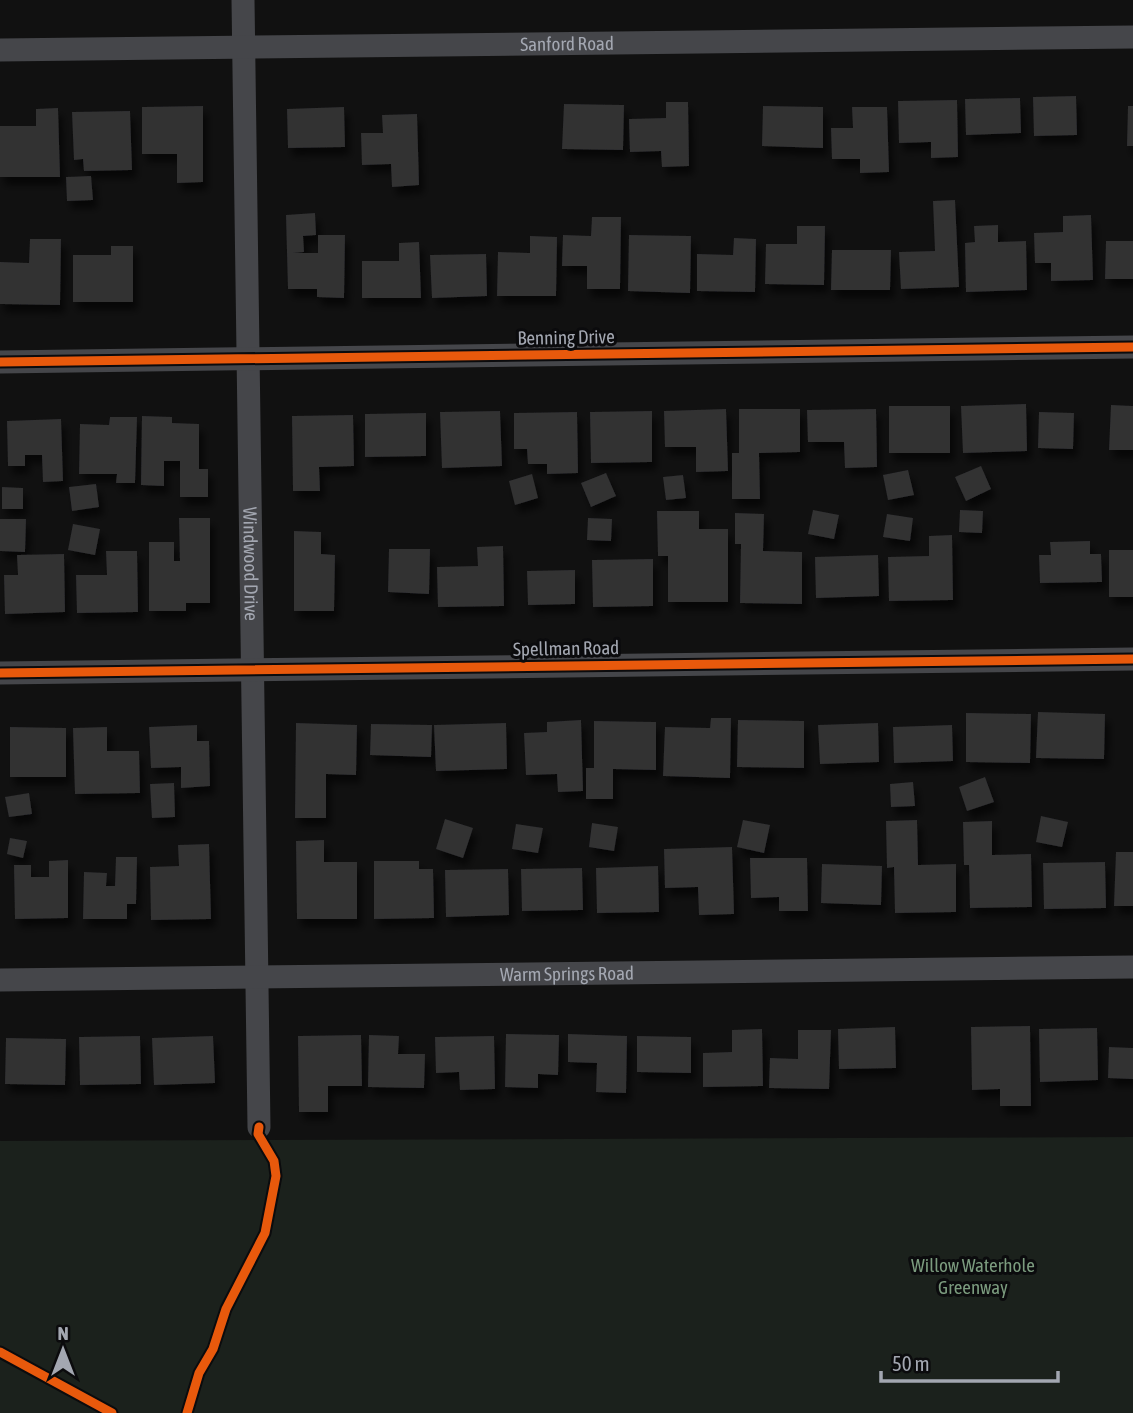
<svg xmlns="http://www.w3.org/2000/svg" width="1133" height="1413" font-family="'Asap Condensed',sans-serif">
<style>
.green{fill:#1b211c}
.building{fill:#313133;filter:url(#shadow)}
.lines{fill:none;stroke-linecap:round;stroke-linejoin:round}
.minor{stroke:#45464a;stroke-width:23}
.cycleway-casing{stroke:#0b0b0d;stroke-width:13}
.cycleway{stroke:#e8590c;stroke-width:9}
.labels{text-anchor:middle;stroke-width:6;stroke-linejoin:round;paint-order:stroke}
.street-label{font-size:19px;fill:#a3a7b1;stroke:#0b0b0d}
.park-label{font-size:19px;fill:#7b9b7e;stroke:#0b0b0d}
</style>
<defs>
<filter id="shadow"><feDropShadow dx="4.5" dy="8" stdDeviation="3.5" flood-color="#0009"/></filter>
</defs>
<rect width="100%" height="100%" fill="#111"/>
<!-- green -->
<path class="green" d="M1133 1137V1413H0V1141Z"/>
<!-- building -->
<path class="building" d="M1076 96 1077 135 1034 136 1033 97Z
M1020 98 1021 133 966 135 965 99Z
M957 100 958 157 931 158V142L899 143 898 101Z
M666 102H688L689 166 662 167 661 151 630 152 629 119 666 118Z
M564 104 624 105 623 150 562 149Z
M203 106V182L177 183V154H142V107Z
M763 106 823 107V148L762 146Z
M1128 106H1133V146H1127Z
M344 107 345 147 288 148 287 109Z
M852 107H887L889 172 860 173V159H832L831 128H853Z
M58 108 60 177H0V126H36V109Z
M130 111 132 170 84 171 83 159 74 160 72 112Z
M417 114 419 185 392 187 391 164 362 165 361 133H383L382 115Z
M91 176 93 200 67 201 66 177Z
M955 200 959 287 901 289 899 252 935 251 933 201Z
M315 213 316 235 303 236 304 252 293 253H318V235H345L344 298 317 297V289H288L286 215Z
M1091 215 1093 280 1051 281V263H1035L1034 233 1063 232V216Z
M592 217H621L620 289H587V266H562L563 235 591 236Z
M998 225V242L1026 241 1027 290 966 292 965 243 975 242 974 226Z
M797 226H825L824 285 765 284 766 244H797Z
M629 235 691 236 690 293 628 291Z
M530 236 557 237 556 296H497L498 252 530 253Z
M734 238 756 239 755 292 697 291V254L733 255Z
M30 239H61L60 305 0 304V262L29 263Z
M1106 241H1133V279H1105Z
M419 242 421 298H362V261H399V243Z
M111 246H133V302H73V255H111Z
M832 250H891L890 290H831Z
M486 254 487 296 432 298 430 255Z
M1026 404 1027 451 963 453 961 406Z
M1111 405 1133 406V450H1109Z
M889 406H950V453H889Z
M726 409 728 471 696 472V447H665L664 411Z
M739 409H800V452L759 453 760 499H732V453H739Z
M876 409 877 467 845 468 844 442H808L807 410Z
M500 411 502 466 442 468 440 412Z
M652 411V462L591 463 590 412Z
M577 412 578 473 547 474V464H528L527 449H514V413Z
M1039 412 1074 413 1073 449 1038 448Z
M426 413V456L365 457V414Z
M353 415 354 466 319 467 320 491H293L292 416Z
M142 416 172 417V423L199 424V469H208V497H180V461H164V486L141 485Z
M110 417H137L135 483H116L117 474H79L80 424 109 425Z
M61 419 63 481 43 482 42 455H25V466H8L7 421Z
M981 466 991 489 966 501 955 477Z
M908 470 914 495 888 500 883 475Z
M606 473 616 496 591 507 581 483Z
M532 474 538 498 515 505 509 481Z
M683 475 686 498 666 500 663 477Z
M96 484 99 507 72 511 69 487Z
M2 487 23 488V509H2Z
M813 510 839 515 834 539 808 534Z
M960 510 983 511 982 533 959 532Z
M657 511H699V529H728V602H668V556H658Z
M735 513 764 514 763 551 802 552V604L740 603 741 544H735Z
M887 514 913 518 910 541 883 537Z
M179 518H210V603H186V611H149V542H174V561H180Z
M588 518 612 519 611 541 587 540Z
M0 519H26L25 552 0 551Z
M73 524 100 529 95 555 68 550Z
M294 531 321 532V554L335 555 334 611H294Z
M952 535 953 600 889 601 888 557 929 556V536Z
M1090 541V554H1101L1102 582 1040 583 1039 555H1051L1050 542Z
M503 546 504 606 438 607 437 567 478 566 477 547Z
M389 549H430L429 594 388 592Z
M1109 550H1133V597H1109Z
M106 551H137L138 612 77 613 76 575H107Z
M64 554 65 612 5 614 4 575H18L17 555Z
M878 555 879 596 816 598 815 557Z
M653 559V606L593 607 592 560Z
M575 570V604L528 605 527 571Z
M1038 712 1105 714 1104 759 1036 758Z
M966 713 1031 714 1030 763 966 762Z
M711 718H731L730 778 663 776 665 727 710 728Z
M581 720 583 791 558 792 557 774 526 775 524 733 547 732V722Z
M738 720 804 721V768L737 767Z
M594 721 656 722V770L613 769V799H586V768H594Z
M296 723 357 725 356 775 326 774V818H295Z
M506 723 507 769 436 771 434 725Z
M878 723 879 762 820 764 818 725Z
M371 724 432 725 431 757 370 755Z
M197 725V741H209L210 786 181 788V767L151 768 149 727Z
M952 725 953 761 894 763 893 727Z
M10 727 66 728V777H10Z
M107 727V751H139L140 793 75 794 73 728Z
M985 777 994 802 967 811 959 787Z
M913 782 915 806 891 807 890 784Z
M174 783 175 817 152 818 150 784Z
M29 793 32 814 9 817 5 797Z
M1041 816 1068 822 1062 847 1036 842Z
M445 819 473 828 463 858 436 849Z
M743 820 770 825 764 853 737 847Z
M917 820 918 865 956 864V912L895 913 894 867 887 868 886 821Z
M992 821V855L1031 854 1032 907 970 908 969 865H964L963 822Z
M592 823 618 827 614 851 589 847Z
M516 824 543 828 538 853 512 849Z
M10 838 27 841 23 858 7 854Z
M324 840V862H357V919H297L296 841Z
M209 844 211 919 151 920 150 867 179 866 178 845Z
M732 847 734 914 699 915 698 887 665 888 664 849Z
M1116 852H1133V906H1114Z
M116 857H137L136 904H127V919H83L84 872 107 873 106 886H115Z
M750 858H807L808 911H779V897L751 898Z
M68 860V918L15 919 14 865H31V877H49V861Z
M374 861H419V869H433L434 918 374 919Z
M1105 862 1106 908 1044 909 1043 863Z
M822 864 882 866 881 905 821 903Z
M658 866 659 912 597 913 596 868Z
M582 868 583 910 522 911 521 869Z
M508 869 509 915 446 917 445 870Z
M1030 1026 1031 1106H1000V1089L972 1090 971 1027Z
M895 1027 896 1068 839 1069 838 1029Z
M1097 1028 1098 1080 1040 1082 1039 1029Z
M762 1029 763 1086 703 1087V1053L732 1052V1030Z
M798 1030H831L829 1089 769 1088 770 1058 798 1059Z
M506 1034 559 1035 558 1075 538 1074V1088L505 1087Z
M568 1034 627 1036 626 1093 596 1092 597 1063 568 1062Z
M361 1035 362 1086H328V1112H299L298 1036Z
M369 1035 399 1036 398 1054H425L424 1088 368 1087Z
M140 1036 141 1084 80 1085 79 1037Z
M213 1036 215 1083 154 1085 152 1038Z
M494 1036 495 1089 460 1090 459 1072 436 1073 435 1037Z
M637 1036 691 1037V1073L637 1072Z
M6 1038 66 1039 65 1085 5 1084Z
M1109 1047 1133 1048V1079L1108 1078Z"/>
<g class="lines">
<!-- minor -->
<g class="minor">
<path id="s1" d="M243 0 259 1127"/>
<path id="s2" d="M0 50 1133 37"/>
<path d="M0 362 1133 347"/>
<path d="M0 673 1133 659"/>
<path id="s3" d="M0 980 1133 967"/>
</g>
<!-- cycleway casing -->
<g class="cycleway-casing">
<path id="cycleway" d="M0 362 1133 347
M0 673 1133 659
M0 1352 112 1413
M187 1413 199 1373 213 1349 226 1309 265 1233 276 1176 274 1161 258 1134 259 1127"/>
</g>
<!-- cycleway -->
<use href="#cycleway" class="cycleway"/>
</g>
<g class="labels">
<!-- street labels -->
<g class="street-label">
<text dy="7" stroke="none"><textPath href="#s2" startOffset="567">Sanford Road</textPath></text>
<text transform="translate(566 337) rotate(-1)" y="7">Benning Drive</text>
<text dy="7" stroke="none"><textPath href="#s1" startOffset="564">Windwood Drive</textPath></text>
<text transform="translate(566 648) rotate(-1)" y="7">Spellman Road</text>
<text dy="7" stroke="none"><textPath href="#s3" startOffset="567">Warm Springs Road</textPath></text>
</g>
<!-- park labels -->
<g class="park-label">
<text x="973" y="1272">Willow Waterhole<tspan x="973" dy="22">Greenway</tspan></text>
</g>
</g>
<!-- north arrow -->
<g transform="translate(63 1350)" stroke="#0b0b0d" stroke-width="5" paint-order="stroke">
<path d="M0-5L12 26L0 18L-12 26Z" fill="#a3a7b1"/>
<text y="-10" font-size="19" font-weight="bold" text-anchor="middle" fill="#a3a7b1">N</text>
</g>
<!-- scale -->
<path d="M881 1371v10h177v-10" fill="none" stroke="#a3a7b1" stroke-width="3.5"/>
<text x="892" y="1371" font-size="21" fill="#a3a7b1" stroke="#0b0b0d" stroke-width="5" paint-order="stroke">50 m</text>
</svg>
